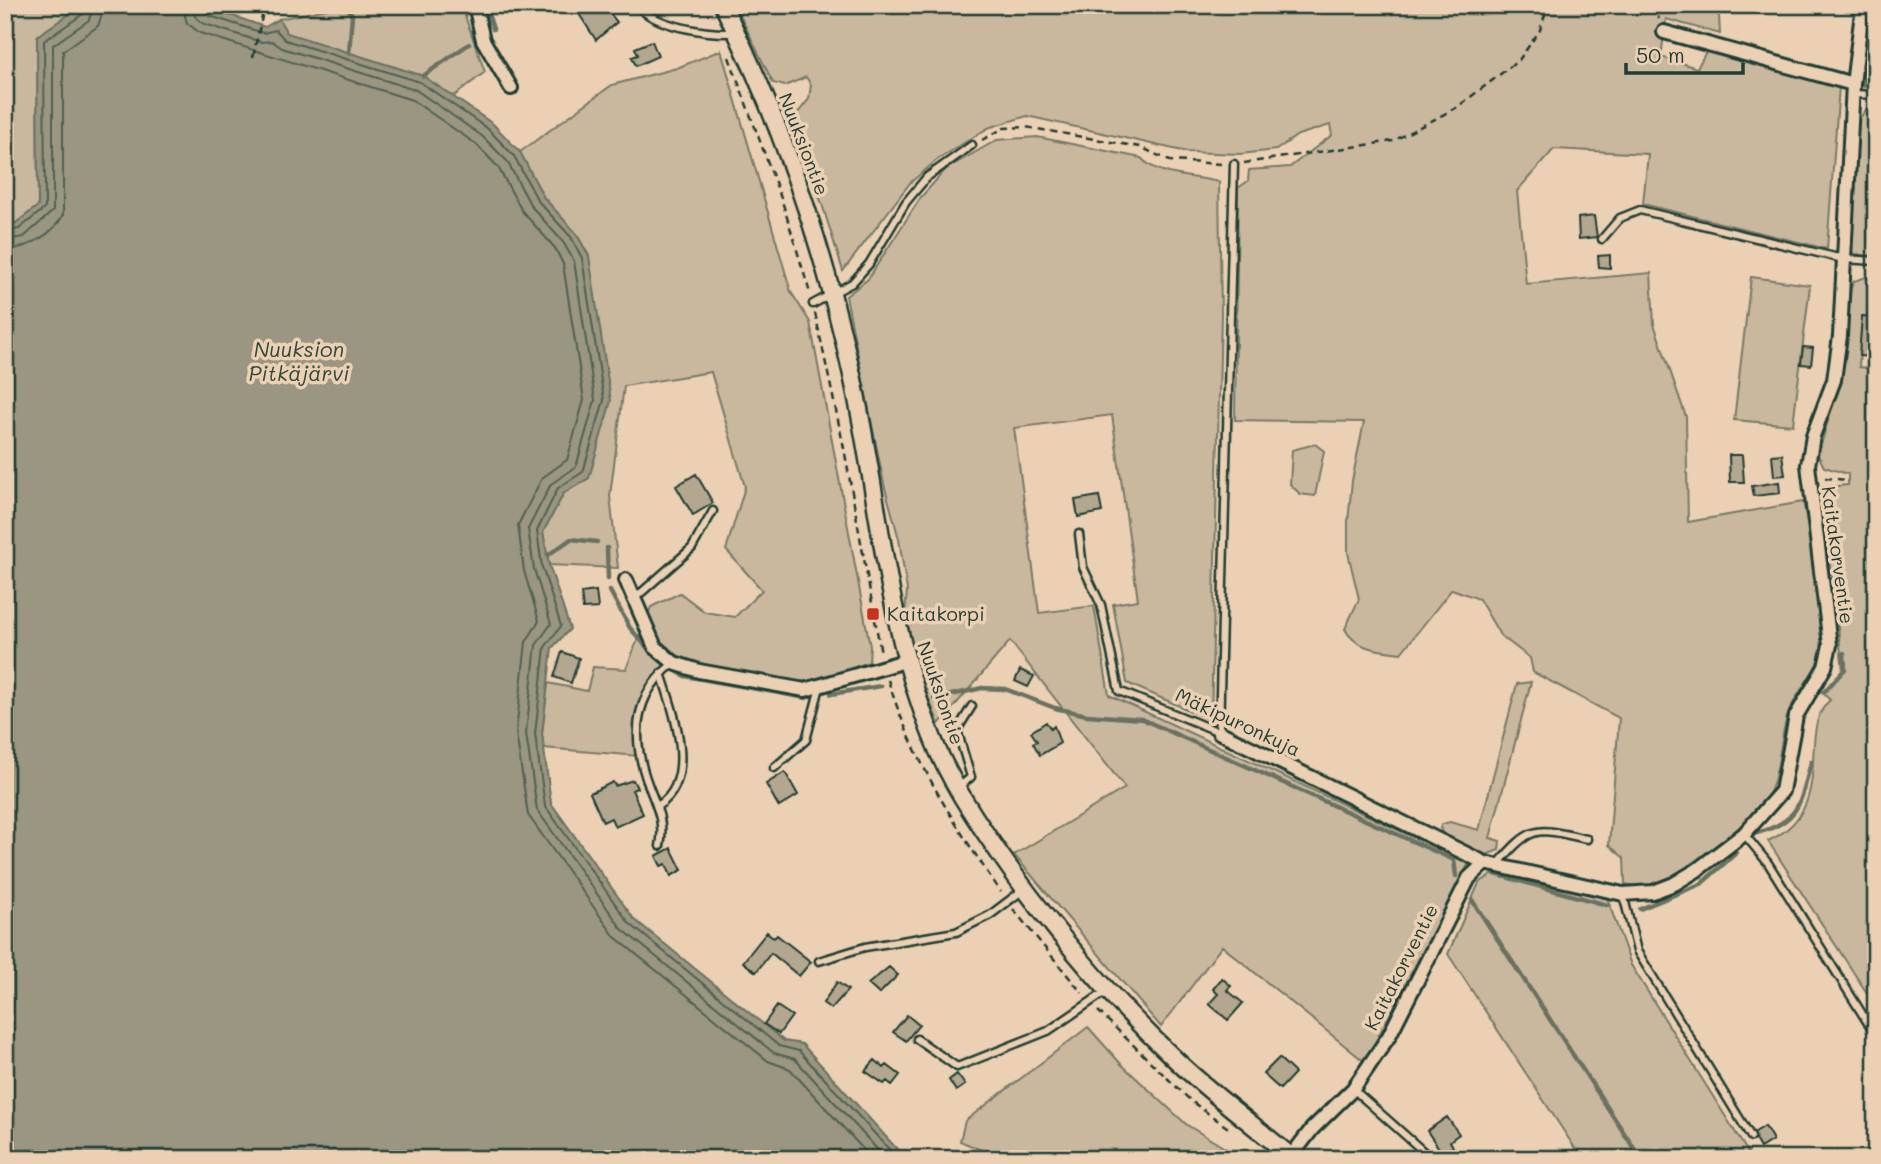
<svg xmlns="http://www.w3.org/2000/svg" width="1881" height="1164" font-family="Mali,sans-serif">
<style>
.green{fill:#cab89e;stroke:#747a69;stroke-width:2}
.water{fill:#9a9681;stroke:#697262;stroke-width:2}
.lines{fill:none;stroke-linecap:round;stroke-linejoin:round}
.shore{stroke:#506153;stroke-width:2}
.stream{stroke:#697262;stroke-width:4.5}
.building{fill:#b3a790;stroke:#1f3d34;stroke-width:2}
.service-casing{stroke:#1f3d34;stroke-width:11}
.minor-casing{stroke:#1f3d34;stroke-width:18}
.tertiary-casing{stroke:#1f3d34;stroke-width:21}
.path{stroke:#1f3d34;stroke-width:2.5;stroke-dasharray:7 5;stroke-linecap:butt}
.service{stroke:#ecd0b3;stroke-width:6}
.minor{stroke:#ecd0b3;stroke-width:12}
.tertiary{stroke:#ecd0b3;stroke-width:16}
.poi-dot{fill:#c8321e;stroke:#ecd0b3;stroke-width:2.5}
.labels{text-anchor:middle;stroke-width:7;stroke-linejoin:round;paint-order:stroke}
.street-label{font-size:19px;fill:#1f3d34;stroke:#ecd0b3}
.poi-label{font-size:19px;fill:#1f3d34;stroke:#ecd0b3;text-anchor:start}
.water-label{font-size:21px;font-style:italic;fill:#314a40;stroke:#ecd0b3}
</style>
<rect width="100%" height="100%" fill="#ecd0b3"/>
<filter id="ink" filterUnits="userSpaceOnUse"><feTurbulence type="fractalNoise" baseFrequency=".0143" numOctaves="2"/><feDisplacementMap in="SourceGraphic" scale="14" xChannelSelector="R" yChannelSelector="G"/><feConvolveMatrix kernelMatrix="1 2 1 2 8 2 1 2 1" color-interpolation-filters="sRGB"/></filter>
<g filter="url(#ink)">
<!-- green -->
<path class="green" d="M5 5H83L37 36 38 206 16 223 5 224Z
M346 5H465V16L485 72 453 97 423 76 286 33 279 19Z
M735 5H1705L1719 16 1720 34 1666 19 1661 57 1697 68 1706 52 1839 86 1827 249 1643 204 1648 154 1554 149 1517 191 1526 284 1651 273 1654 324 1686 417 1688 522 1803 502C1811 541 1827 599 1824 638 1822 668 1798 688 1788 714 1779 739 1781 768 1770 792 1757 818 1685 876 1656 884 1646 888 1636 886 1625 884L1624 858 1609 845 1619 718 1533 672 1530 658 1500 635 1479 599 1452 589 1401 653C1380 650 1356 650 1345 629L1359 599 1348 553V522L1352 481 1364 422 1235 420 1238 188 1248 181 1249 170 1290 167 1332 135 1330 125 1298 135 1276 150 1240 154 1187 152 1027 116 988 128 937 160 910 183 843 271 822 204 797 138 793 119 809 99 811 85 806 77 785 86 773 83Z
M721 50 791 292 810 322 870 646 869 662C849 669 829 678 808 681 776 686 707 666 676 655L661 673 637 721 639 756 544 748 542 734 548 683 587 691 593 667 626 669 651 607 680 593 705 612 735 617 762 590 726 550 745 487 711 372 624 386 610 496 618 568 549 565 543 532 564 493 589 478 594 295 589 256 576 233 544 198 520 152 612 85 677 68Z
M1867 108H1876L1868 157 1876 169V250L1869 256 1854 254 1849 247 1857 122Z
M1037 137 1141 158C1158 177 1195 176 1219 182L1221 314 1211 720 1127 683 1113 604 1138 600 1112 415 1014 428 1039 613 1094 606 1109 695 1469 863 1365 1062 1222 946 1161 1027 1014 855 1125 788 1010 641 939 724 923 685 911 641 905 614 907 590 899 539 884 484 846 296 868 279 921 197 946 169 997 140Z
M1751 277 1810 285 1793 425 1734 420Z
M1866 277 1871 279 1867 317H1862L1859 367 1876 369V1007L1768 841C1840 808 1794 732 1830 700L1822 692 1843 671 1833 583 1818 503 1820 494 1826 487 1848 485V474L1824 467 1818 455 1838 386 1851 287 1854 281Z
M1315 444 1324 451 1315 496 1300 494 1290 484 1292 450Z
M1531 682 1490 838 1500 841 1499 850 1486 855 1445 839 1440 828 1442 824 1450 822 1479 830 1517 684Z
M1498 871 1607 898 1631 965 1752 1159H1582L1448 954 1479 883Z
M1088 1027 1121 1064 1187 1125 1243 1159H1002L960 1141 965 1121Z"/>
<!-- water -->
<path class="water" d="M83 5H201L265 27 279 19 287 33 423 76 493 124 520 152 544 198 576 233 589 256 611 401 589 478 564 493 543 532 549 565 570 629 552 648 542 734 551 803 634 919 784 1041 802 1044 906 1159H5V224L16 223 38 206 37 36Z"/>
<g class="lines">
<!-- shore -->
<path class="shore" d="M182 5 187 23 200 33 412 100 476 144 498 167 522 211 555 248 563 264 584 400 567 460 542 478 518 525 524 571 539 621 526 642 516 732 528 815 615 937 768 1061 790 1069 872 1159
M193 5 195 16 202 23 261 42 272 41 282 48 416 90 482 136 507 161 531 206 563 242 574 261 595 400 576 467 551 484 528 529 534 569 551 624 536 645 526 733 537 810 622 929 774 1053 795 1059 886 1159
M201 5 207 15 263 33 276 30 285 40 420 82 488 129 514 156 538 201 571 237 582 258 604 400 583 472 558 488 537 531 542 567 561 626 545 647 535 734 545 806 629 923 779 1046 799 1051 898 1159
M5 231 19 229 45 208 44 41 83 14 86 5
M5 240 24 237 53 211V45L89 20 94 5
M5 250C27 249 53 235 63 215V51L98 26 105 5"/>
<!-- stream -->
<path class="stream" d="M346 5 352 15 349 53
M485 5 493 29
M423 76 469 44
M1864 86 1865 69
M607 548 608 579
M548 555 571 539 597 542
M610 591 630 628 653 654
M673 669 685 676 806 698
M1825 691 1845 669 1844 653
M831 694 881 686
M934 699 982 688 1005 689 1055 708 1087 715 1142 719 1454 860 1456 876
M1757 833C1800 822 1801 801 1811 762
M1495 874 1607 905
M1472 900 1641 1159
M1640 909 1701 884 1736 853"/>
</g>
<!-- building -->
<path class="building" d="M589 5H598L601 9 604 6 617 22 596 40 579 14Z
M652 41 658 56 636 66 632 57 638 55 635 48Z
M1876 122V166L1871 150Z
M1594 216 1597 237 1579 239 1578 218Z
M1610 255V268L1599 267 1598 256Z
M1862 316 1876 317V357L1859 356Z
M1803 347 1813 348 1811 365 1801 364Z
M1782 454 1785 475 1774 476 1772 455Z
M1729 455H1742L1744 482H1730Z
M696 474 713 503 693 515 676 486Z
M1779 482 1780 493 1754 496 1752 486Z
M1099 496 1102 512 1078 517 1075 500Z
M596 591 598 608 583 609 581 593Z
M562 652 579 658 571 683 554 677Z
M1020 670 1034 676 1028 687 1015 681Z
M1046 722 1051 729 1054 726 1060 743 1040 755 1033 743 1037 741 1031 732Z
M785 772 798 795 779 807 766 784Z
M633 780 637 788 632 790 643 814 615 827 611 818 603 822 590 793 613 782 615 786Z
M671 848 682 870 671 876 666 864 661 866 656 856Z
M767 932 774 938 777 935 811 962 799 976 771 953 756 972 743 962Z
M889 967 898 975 879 994 868 984Z
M1222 978 1231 986 1227 990 1243 1003 1228 1020 1209 1004 1218 994 1213 989Z
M837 982 848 990 831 1009 823 1003Z
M777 1006 792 1016 779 1034 764 1024Z
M907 1015 919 1025 906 1041 893 1032Z
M1279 1058 1295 1073 1280 1089 1263 1074Z
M875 1060 884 1068 887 1065 900 1075 892 1085 887 1081 884 1084 865 1071Z
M957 1074 965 1085 956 1091 949 1080Z
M1447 1117 1459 1134 1450 1141 1453 1147 1443 1154 1427 1131Z
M1765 1126 1773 1140 1760 1148 1752 1134Z"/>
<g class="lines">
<!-- service casing -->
<g class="service-casing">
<path id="service" d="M637 5C655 27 708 34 735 33
M1853 94 1876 95
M1602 239 1620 218 1640 210 1843 259 1876 261
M813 304 852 283 869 264 906 202 927 177 972 145
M1079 534 1083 567 1101 605 1119 691 1219 732 1234 164
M634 599 692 548 713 511
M774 768 806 740 820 687
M959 787 971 777 957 730 972 706
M659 805C699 779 673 710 661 673
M1744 834 1768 863 1876 1036
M660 846C665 821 656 806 648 784 631 738 633 694 674 663
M1498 864C1533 823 1537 828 1587 839
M1623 894 1637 951 1751 1137
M819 961 865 947 956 932 990 915 1023 890
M917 1039 957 1067 1048 1031 1105 992
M1353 1089 1424 1152"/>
</g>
<!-- minor casing -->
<g class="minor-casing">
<path id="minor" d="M475 5 483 40 511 88
M1664 32 1853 84
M626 580 655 647 674 663 699 671 805 690 905 661
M1219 732 1485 863
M1289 1159 1312 1129 1353 1089 1389 1036 1469 878 1485 863 1623 894 1653 892 1674 884 1697 870 1744 834 1782 791 1796 716 1825 667 1830 645 1808 465 1813 436 1834 380 1840 336 1853 84 1863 5"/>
</g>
<!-- tertiary casing -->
<g class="tertiary-casing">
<path id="tertiary" d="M723 5C781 122 824 248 852 375 880 501 886 631 938 751 957 793 984 832 1011 870 1060 938 1115 1003 1177 1061 1214 1096 1255 1126 1294 1159"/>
</g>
<!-- path -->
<path class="path" d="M1653 5 1659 19
M253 57 263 12
M729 57 782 201 810 293
M982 140 1004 128 1026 127 1140 147 1170 161 1223 164
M1244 163 1393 141 1456 108 1519 60 1540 30 1548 5
M815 313 844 448 881 653
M1825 478 1848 480
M888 680C912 758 955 826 1001 892
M1013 909 1082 993
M1098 1011 1191 1101 1231 1130"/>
<!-- service -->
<use href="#service" class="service"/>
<!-- minor -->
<use href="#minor" class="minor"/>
<!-- tertiary -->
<use href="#tertiary" class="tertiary"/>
</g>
</g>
<!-- markers -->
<rect class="poi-dot" x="866" y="607" width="14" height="14" rx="3.5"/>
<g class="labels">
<!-- street labels -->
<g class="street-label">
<text transform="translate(804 144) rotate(69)" y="7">Nuuksiontie</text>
<text transform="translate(1838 555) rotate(82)" y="7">Kaitakorventie</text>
<text transform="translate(941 693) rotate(71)" y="7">Nuuksiontie</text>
<text transform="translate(1238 722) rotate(25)" y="7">Mäkipuronkuja</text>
<text transform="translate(1401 967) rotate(-63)" y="7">Kaitakorventie</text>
</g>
<!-- poi labels -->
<g class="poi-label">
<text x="887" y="621">Kaitakorpi</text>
</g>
<!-- water labels -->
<g class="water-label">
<text x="299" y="357">Nuuksion<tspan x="299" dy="24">Pitkäjärvi</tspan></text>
</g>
</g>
<!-- margin -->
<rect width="1881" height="1164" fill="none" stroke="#ecd0b3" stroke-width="28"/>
<rect x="14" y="14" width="1853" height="1136" fill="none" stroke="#1f3d34" stroke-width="2.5" filter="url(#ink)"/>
<!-- scale -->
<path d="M1626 63v10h117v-10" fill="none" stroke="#1f3d34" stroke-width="3.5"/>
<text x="1636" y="63" font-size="21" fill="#1f3d34" stroke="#ecd0b3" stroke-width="5" paint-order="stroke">50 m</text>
</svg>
